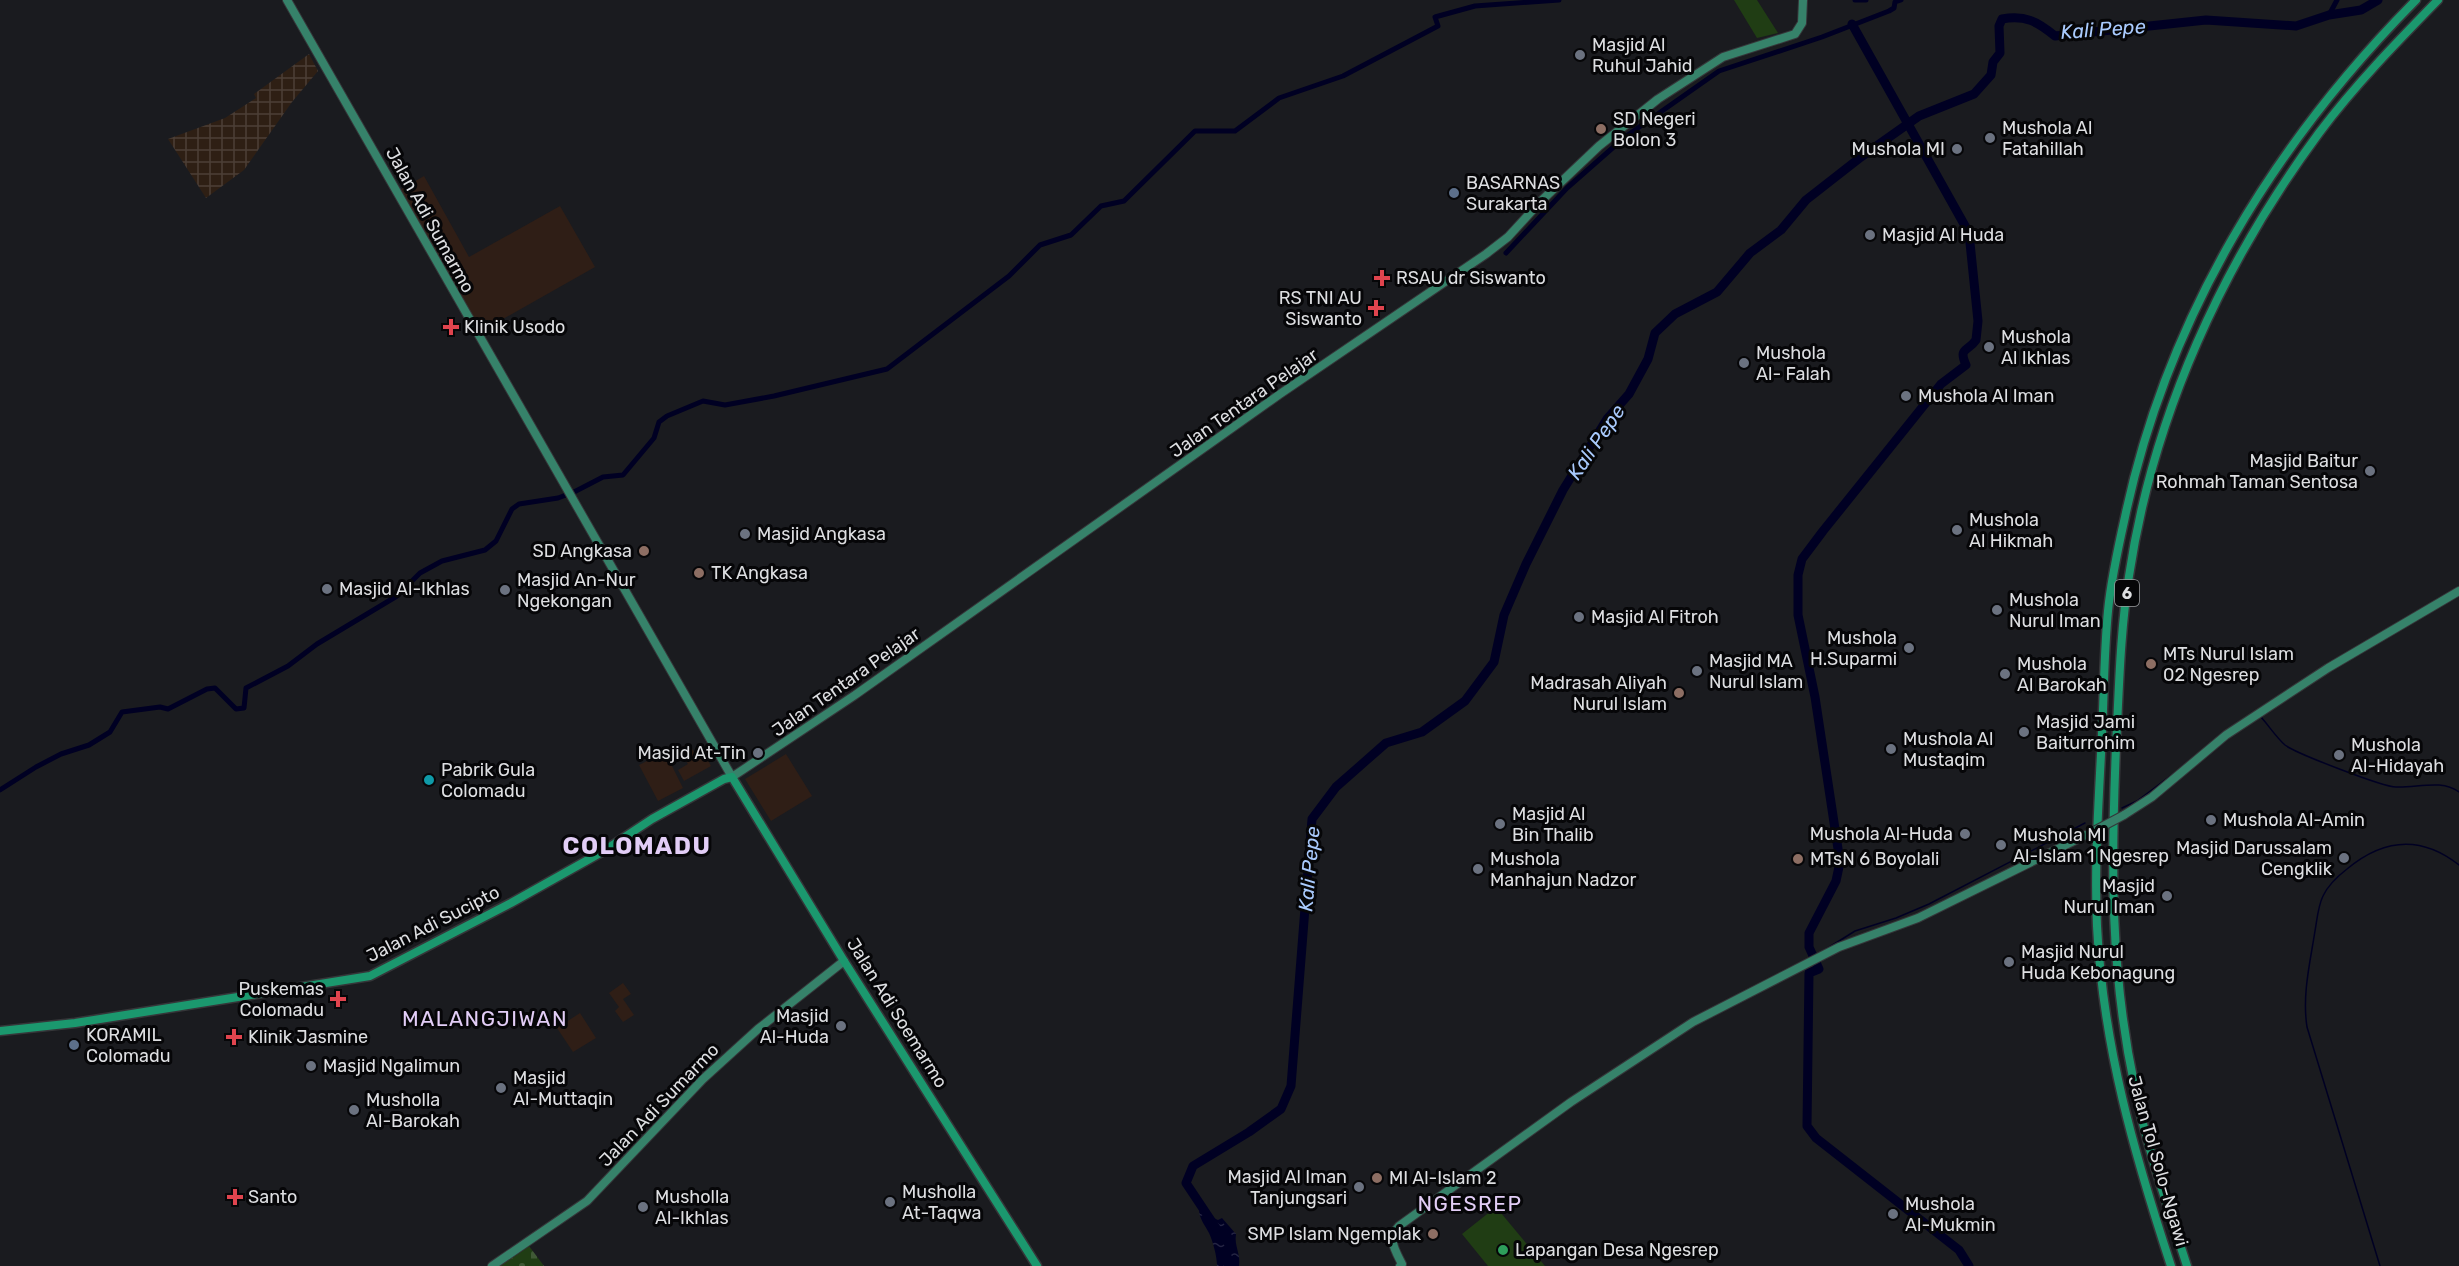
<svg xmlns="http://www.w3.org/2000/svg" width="2459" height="1266" font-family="Rubik,sans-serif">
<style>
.commercial{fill:#2f1e16}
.industrial{fill:url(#industrial-grid)}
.green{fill:#203d14}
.cemetery{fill:url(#cemetery-stones)}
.water{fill:url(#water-ripples)}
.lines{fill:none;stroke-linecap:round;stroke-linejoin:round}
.stream{stroke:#000023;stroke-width:1.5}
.canal{stroke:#000023;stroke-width:5}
.river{stroke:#000023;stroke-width:9}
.major-casing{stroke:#353639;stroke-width:10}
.highway-casing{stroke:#353639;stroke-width:11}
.major{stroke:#36826a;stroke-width:8}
.highway{stroke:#1b986e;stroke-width:8}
.major-bridge-casing{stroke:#353639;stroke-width:10;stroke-linecap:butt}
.major-bridge{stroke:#36826a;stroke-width:8}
.worship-dot{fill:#6b7280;stroke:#060608;stroke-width:2}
.education-dot{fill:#8d6e63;stroke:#060608;stroke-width:2}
.service-dot{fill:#5c6f8a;stroke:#060608;stroke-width:2}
.health-dot{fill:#e0444e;stroke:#060608;stroke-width:2}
.culture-dot{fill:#0f9aa8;stroke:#060608;stroke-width:2}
.leisure-dot{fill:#2e9e5b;stroke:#060608;stroke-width:2}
.labels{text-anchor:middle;stroke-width:6;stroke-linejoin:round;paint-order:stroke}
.shield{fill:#060608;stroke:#9c9da0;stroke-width:1.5}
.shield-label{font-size:16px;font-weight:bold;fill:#dddee1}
.poi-label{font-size:18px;fill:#dddee1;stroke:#060608;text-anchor:start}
.street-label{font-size:18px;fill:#dddee1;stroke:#060608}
.water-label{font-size:20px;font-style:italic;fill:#a9cafd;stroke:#060608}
.quarter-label{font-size:21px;letter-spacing:1.5px;fill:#e2cdf6;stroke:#060608}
.district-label{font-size:24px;font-weight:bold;letter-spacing:1.5px;fill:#e2cdf6;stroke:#060608}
</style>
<defs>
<pattern id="industrial-grid" width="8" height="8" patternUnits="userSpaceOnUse" patternTransform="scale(1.5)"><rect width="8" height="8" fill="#2e1f14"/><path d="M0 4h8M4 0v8" fill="none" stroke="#4c3f36"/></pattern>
<pattern id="cemetery-stones" width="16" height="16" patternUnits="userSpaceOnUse" patternTransform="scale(1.5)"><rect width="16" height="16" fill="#203d14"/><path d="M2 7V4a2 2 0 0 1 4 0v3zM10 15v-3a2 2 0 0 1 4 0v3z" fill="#405936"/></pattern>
<pattern id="water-ripples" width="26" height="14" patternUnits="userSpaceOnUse" patternTransform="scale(1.5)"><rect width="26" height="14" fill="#000023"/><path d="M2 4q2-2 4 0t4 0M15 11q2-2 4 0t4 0" fill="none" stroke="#252543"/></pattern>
</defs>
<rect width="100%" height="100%" fill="#1a1b1f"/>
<!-- commercial -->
<path class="commercial" d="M424 176 469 257 560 206 595 267 480 332 400 190Z
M689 743 696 756 704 752 711 766 684 781 678 770 688 764 679 749Z
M665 752 683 788 658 801 639 765Z
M786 754 812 796 771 821 745 779Z
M623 983 631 994 623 999 634 1015 623 1022 615 1011 619 1007 609 993Z
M580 1013 596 1038 573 1052 557 1028Z"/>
<!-- industrial -->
<path class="industrial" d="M309 54 318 71 292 102 244 170 206 198 168 139 225 118 256 98 254 94Z"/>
<!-- green -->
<path class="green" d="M1734 0H1757L1778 33 1757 38Z
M1496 1207 1545 1266H1488L1462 1234Z"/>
<!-- cemetery -->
<path class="cemetery" d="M529 1246 544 1266H498Z"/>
<!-- water -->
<path class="water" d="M1199 1211 1218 1220 1222 1218 1236 1234C1234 1246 1241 1254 1239 1266H1217C1217 1256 1213 1242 1209 1233 1205 1225 1200 1220 1199 1211Z"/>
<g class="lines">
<!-- stream -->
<path class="stream" d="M2261 717C2269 726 2276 737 2285 745 2295 753 2383 787 2396 787 2417 788 2442 779 2459 792
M2236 724 2247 717
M2122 808 2137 801 2181 768
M1823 951 1855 931 1896 918 1929 904 2085 823
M2380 1266 2307 1027C2302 995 2310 963 2315 931 2317 920 2318 906 2323 896 2328 885 2338 876 2347 869 2383 839 2421 835 2459 865"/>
<!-- canal -->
<path class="canal" d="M1855 0H1866
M2329 15 2337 0
M1506 253 1567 188 1625 137 1719 71 1822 37 1889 11 1894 8 1895 2 1901 0
M0 790 36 767 61 754 89 745 110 732 122 712 160 707 168 709 207 689 215 688 236 709 244 708 246 688 288 666 317 644 397 596 420 573 442 561 485 550 496 541 512 509 519 504 558 498 574 492 603 477 623 475 654 438 659 422 667 416 703 401 725 405 774 396 887 369 1009 276 1040 245 1071 235 1101 206 1124 201 1195 131H1235L1279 98 1343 76 1438 26 1435 17 1475 6 1559 0"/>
<!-- river -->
<path class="river" d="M1852 24 1969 233 1978 321 1976 340C1968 352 1958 347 1966 365L1941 384 1823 531 1802 559 1798 575V615L1815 697 1840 862 1836 881 1809 933V947L1819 969 1809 973 1807 1126 1816 1138 1959 1250 1969 1266
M1216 1228 1186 1183 1193 1166 1249 1132 1281 1109 1291 1086 1312 819 1336 787 1386 743 1422 732 1465 701 1494 662 1504 615 1526 564 1563 490 1607 419 1629 394 1648 359 1655 333 1675 314 1717 292 1750 253 1781 230 1806 200 1861 157 1919 116 1974 94 1991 75 1993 62 2000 53 1999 26 2002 19C2025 15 2037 21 2055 36L2206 20 2296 26 2329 15 2361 10 2378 0"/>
<!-- major casing -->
<g class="major-casing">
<path id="major" d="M287 0 732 777 855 695 1280 394 1486 254 1508 237 1540 202 1599 146 1658 99 1723 57 1795 34 1802 23 1803 0
M2124 815 2152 797 2226 735 2328 668 2459 591
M492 1266 587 1201 703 1079 758 1029 844 961
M1400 1266 1402 1264C1395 1250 1387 1239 1399 1226L1571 1102 1693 1022 1839 947 1918 918 2092 832"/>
</g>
<!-- highway casing -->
<g class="highway-casing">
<path id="highway" d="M732 777 844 961 1037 1266
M0 1031 75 1023 370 976 511 903 602 852 652 819 724 779 732 777
M2171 1266C2134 1153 2103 1046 2097 926 2094 863 2099 798 2102 734 2104 694 2104 652 2108 611 2111 580 2118 548 2125 517 2167 318 2274 143 2416 0
M2187 1266C2168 1207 2147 1149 2135 1088 2110 972 2111 865 2116 747 2119 690 2120 633 2129 576 2153 415 2223 263 2319 133 2355 85 2397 42 2438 0"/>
</g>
<!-- major -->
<use href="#major" class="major"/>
<!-- highway -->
<use href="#highway" class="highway"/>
<!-- major-bridge casing -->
<g class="major-bridge-casing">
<path id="major-bridge" d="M2092 832 2124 815"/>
</g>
<!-- major-bridge -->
<use href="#major-bridge" class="major-bridge"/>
</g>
<!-- markers -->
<g class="worship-dot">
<circle cx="1580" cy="55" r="6"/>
<circle cx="1990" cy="138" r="6"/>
<circle cx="1957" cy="149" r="6"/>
<circle cx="1870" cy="235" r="6"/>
<circle cx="1989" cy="347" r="6"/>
<circle cx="1744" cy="363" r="6"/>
<circle cx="1906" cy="396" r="6"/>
<circle cx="2370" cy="471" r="6"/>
<circle cx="1957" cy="530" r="6"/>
<circle cx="745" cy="534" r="6"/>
<circle cx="327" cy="589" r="6"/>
<circle cx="505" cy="590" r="6"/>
<circle cx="1997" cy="610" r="6"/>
<circle cx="1579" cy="617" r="6"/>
<circle cx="1909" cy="648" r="6"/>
<circle cx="1697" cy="671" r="6"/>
<circle cx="2005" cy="674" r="6"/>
<circle cx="2024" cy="732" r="6"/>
<circle cx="1891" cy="749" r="6"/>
<circle cx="758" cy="753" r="6"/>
<circle cx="2339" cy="755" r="6"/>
<circle cx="2211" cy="820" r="6"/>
<circle cx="1500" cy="824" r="6"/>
<circle cx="1965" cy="834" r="6"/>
<circle cx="2001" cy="845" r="6"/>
<circle cx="2344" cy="858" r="6"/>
<circle cx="1478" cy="869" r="6"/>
<circle cx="2167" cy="896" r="6"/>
<circle cx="2009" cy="962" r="6"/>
<circle cx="841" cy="1026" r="6"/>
<circle cx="311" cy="1066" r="6"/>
<circle cx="501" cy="1088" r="6"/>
<circle cx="354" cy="1110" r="6"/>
<circle cx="1359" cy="1187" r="6"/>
<circle cx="890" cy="1202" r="6"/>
<circle cx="643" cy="1207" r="6"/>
<circle cx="1893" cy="1214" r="6"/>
</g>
<g class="education-dot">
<circle cx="1601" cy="129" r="6"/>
<circle cx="644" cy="551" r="6"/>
<circle cx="699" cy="573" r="6"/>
<circle cx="2151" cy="664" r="6"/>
<circle cx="1679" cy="693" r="6"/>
<circle cx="1798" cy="859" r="6"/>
<circle cx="1377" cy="1178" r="6"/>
<circle cx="1433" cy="1234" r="6"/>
</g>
<g class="service-dot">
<circle cx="1454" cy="193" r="6"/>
<circle cx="74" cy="1045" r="6"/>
</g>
<g class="health-dot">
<path d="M1379 269h6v6h6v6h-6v6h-6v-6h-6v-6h6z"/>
<path d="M1373 299h6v6h6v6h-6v6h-6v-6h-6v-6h6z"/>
<path d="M448 318h6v6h6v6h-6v6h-6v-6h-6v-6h6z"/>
<path d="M335 990h6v6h6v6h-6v6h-6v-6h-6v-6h6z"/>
<path d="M231 1028h6v6h6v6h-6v6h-6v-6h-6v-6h6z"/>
<path d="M232 1188h6v6h6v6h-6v6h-6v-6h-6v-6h6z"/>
</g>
<circle class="culture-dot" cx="429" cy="780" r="6"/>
<circle class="leisure-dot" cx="1503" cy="1250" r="6"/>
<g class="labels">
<!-- shield labels -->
<rect class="shield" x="2115" y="580" width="24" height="26" rx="4.5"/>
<g class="shield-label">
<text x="2127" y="599">6</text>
</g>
<!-- poi labels -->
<g class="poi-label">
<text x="1592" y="51">Masjid Al<tspan x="1592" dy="21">Ruhul Jahid</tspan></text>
<text x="1613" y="125">SD Negeri<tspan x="1613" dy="21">Bolon 3</tspan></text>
<text x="2002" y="134">Mushola Al<tspan x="2002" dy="21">Fatahillah</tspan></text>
<text x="1945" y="155" text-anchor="end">Mushola MI</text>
<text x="1466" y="189">BASARNAS<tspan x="1466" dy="21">Surakarta</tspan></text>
<text x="1882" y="241">Masjid Al Huda</text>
<text x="1396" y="284">RSAU dr Siswanto</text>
<text x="1362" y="304" text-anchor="end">RS TNI AU<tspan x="1362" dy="21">Siswanto</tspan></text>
<text x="464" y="333">Klinik Usodo</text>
<text x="2001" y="343">Mushola<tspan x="2001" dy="21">Al Ikhlas</tspan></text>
<text x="1756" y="359">Mushola<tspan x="1756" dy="21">Al- Falah</tspan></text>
<text x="1918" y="402">Mushola Al Iman</text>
<text x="2358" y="467" text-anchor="end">Masjid Baitur<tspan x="2358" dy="21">Rohmah Taman Sentosa</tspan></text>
<text x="1969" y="526">Mushola<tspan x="1969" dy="21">Al Hikmah</tspan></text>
<text x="757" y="540">Masjid Angkasa</text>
<text x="632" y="557" text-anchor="end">SD Angkasa</text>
<text x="711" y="579">TK Angkasa</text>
<text x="517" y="586">Masjid An-Nur<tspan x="517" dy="21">Ngekongan</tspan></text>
<text x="339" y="595">Masjid Al-Ikhlas</text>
<text x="2009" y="606">Mushola<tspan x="2009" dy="21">Nurul Iman</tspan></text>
<text x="1591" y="623">Masjid Al Fitroh</text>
<text x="1897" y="644" text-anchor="end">Mushola<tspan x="1897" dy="21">H.Suparmi</tspan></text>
<text x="2163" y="660">MTs Nurul Islam<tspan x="2163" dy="21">02 Ngesrep</tspan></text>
<text x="1709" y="667">Masjid MA<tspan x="1709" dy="21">Nurul Islam</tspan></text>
<text x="2017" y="670">Mushola<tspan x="2017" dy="21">Al Barokah</tspan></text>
<text x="1667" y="689" text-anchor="end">Madrasah Aliyah<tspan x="1667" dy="21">Nurul Islam</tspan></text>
<text x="2036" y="728">Masjid Jami<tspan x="2036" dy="21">Baiturrohim</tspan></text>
<text x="1903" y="745">Mushola Al<tspan x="1903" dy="21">Mustaqim</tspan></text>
<text x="2351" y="751">Mushola<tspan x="2351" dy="21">Al-Hidayah</tspan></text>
<text x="746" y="759" text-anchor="end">Masjid At-Tin</text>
<text x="441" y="776">Pabrik Gula<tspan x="441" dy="21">Colomadu</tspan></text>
<text x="1512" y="820">Masjid Al<tspan x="1512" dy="21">Bin Thalib</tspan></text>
<text x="2223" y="826">Mushola Al-Amin</text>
<text x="1953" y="840" text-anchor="end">Mushola Al-Huda</text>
<text x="2013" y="841">Mushola MI<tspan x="2013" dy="21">Al-Islam 1 Ngesrep</tspan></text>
<text x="2332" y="854" text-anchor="end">Masjid Darussalam<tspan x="2332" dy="21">Cengklik</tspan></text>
<text x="1490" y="865">Mushola<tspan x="1490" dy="21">Manhajun Nadzor</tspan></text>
<text x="1810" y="865">MTsN 6 Boyolali</text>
<text x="2155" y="892" text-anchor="end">Masjid<tspan x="2155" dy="21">Nurul Iman</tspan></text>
<text x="2021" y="958">Masjid Nurul<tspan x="2021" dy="21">Huda Kebonagung</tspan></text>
<text x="324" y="995" text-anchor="end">Puskemas<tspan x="324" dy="21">Colomadu</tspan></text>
<text x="829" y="1022" text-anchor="end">Masjid<tspan x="829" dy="21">Al-Huda</tspan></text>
<text x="86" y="1041">KORAMIL<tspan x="86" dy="21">Colomadu</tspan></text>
<text x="248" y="1043">Klinik Jasmine</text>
<text x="323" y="1072">Masjid Ngalimun</text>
<text x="513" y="1084">Masjid<tspan x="513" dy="21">Al-Muttaqin</tspan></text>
<text x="366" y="1106">Musholla<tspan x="366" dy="21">Al-Barokah</tspan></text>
<text x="1347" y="1183" text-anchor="end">Masjid Al Iman<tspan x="1347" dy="21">Tanjungsari</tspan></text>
<text x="1389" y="1184">MI Al-Islam 2</text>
<text x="902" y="1198">Musholla<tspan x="902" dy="21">At-Taqwa</tspan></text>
<text x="248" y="1203">Santo</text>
<text x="655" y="1203">Musholla<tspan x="655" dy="21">Al-Ikhlas</tspan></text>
<text x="1905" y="1210">Mushola<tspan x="1905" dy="21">Al-Mukmin</tspan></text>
<text x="1421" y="1240" text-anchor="end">SMP Islam Ngemplak</text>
<text x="1515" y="1256">Lapangan Desa Ngesrep</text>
</g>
<!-- street labels -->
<g class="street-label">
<text transform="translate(430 220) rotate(61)" y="6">Jalan Adi Sumarmo</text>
<text transform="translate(1244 403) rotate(-35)" y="6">Jalan Tentara Pelajar</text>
<text transform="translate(846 682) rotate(-35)" y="6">Jalan Tentara Pelajar</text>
<text transform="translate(433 924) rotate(-27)" y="6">Jalan Adi Sucipto</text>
<text transform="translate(897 1013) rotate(58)" y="6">Jalan Adi Soemarmo</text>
<text transform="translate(659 1105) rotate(-46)" y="6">Jalan Adi Sumarmo</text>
<text transform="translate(2158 1161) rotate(74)" y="6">Jalan Tol Solo–Ngawi</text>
</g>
<!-- water labels -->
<g class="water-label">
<text transform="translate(2103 29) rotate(-4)" y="7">Kali Pepe</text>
<text transform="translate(1596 442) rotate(-56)" y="7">Kali Pepe</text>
<text transform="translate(1309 869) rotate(-85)" y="7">Kali Pepe</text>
</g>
<!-- quarter labels -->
<g class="quarter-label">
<text x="485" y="1026">MALANGJIWAN</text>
<text x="1470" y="1211">NGESREP</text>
</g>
<!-- district labels -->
<g class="district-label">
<text x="637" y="854">COLOMADU</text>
</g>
</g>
</svg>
